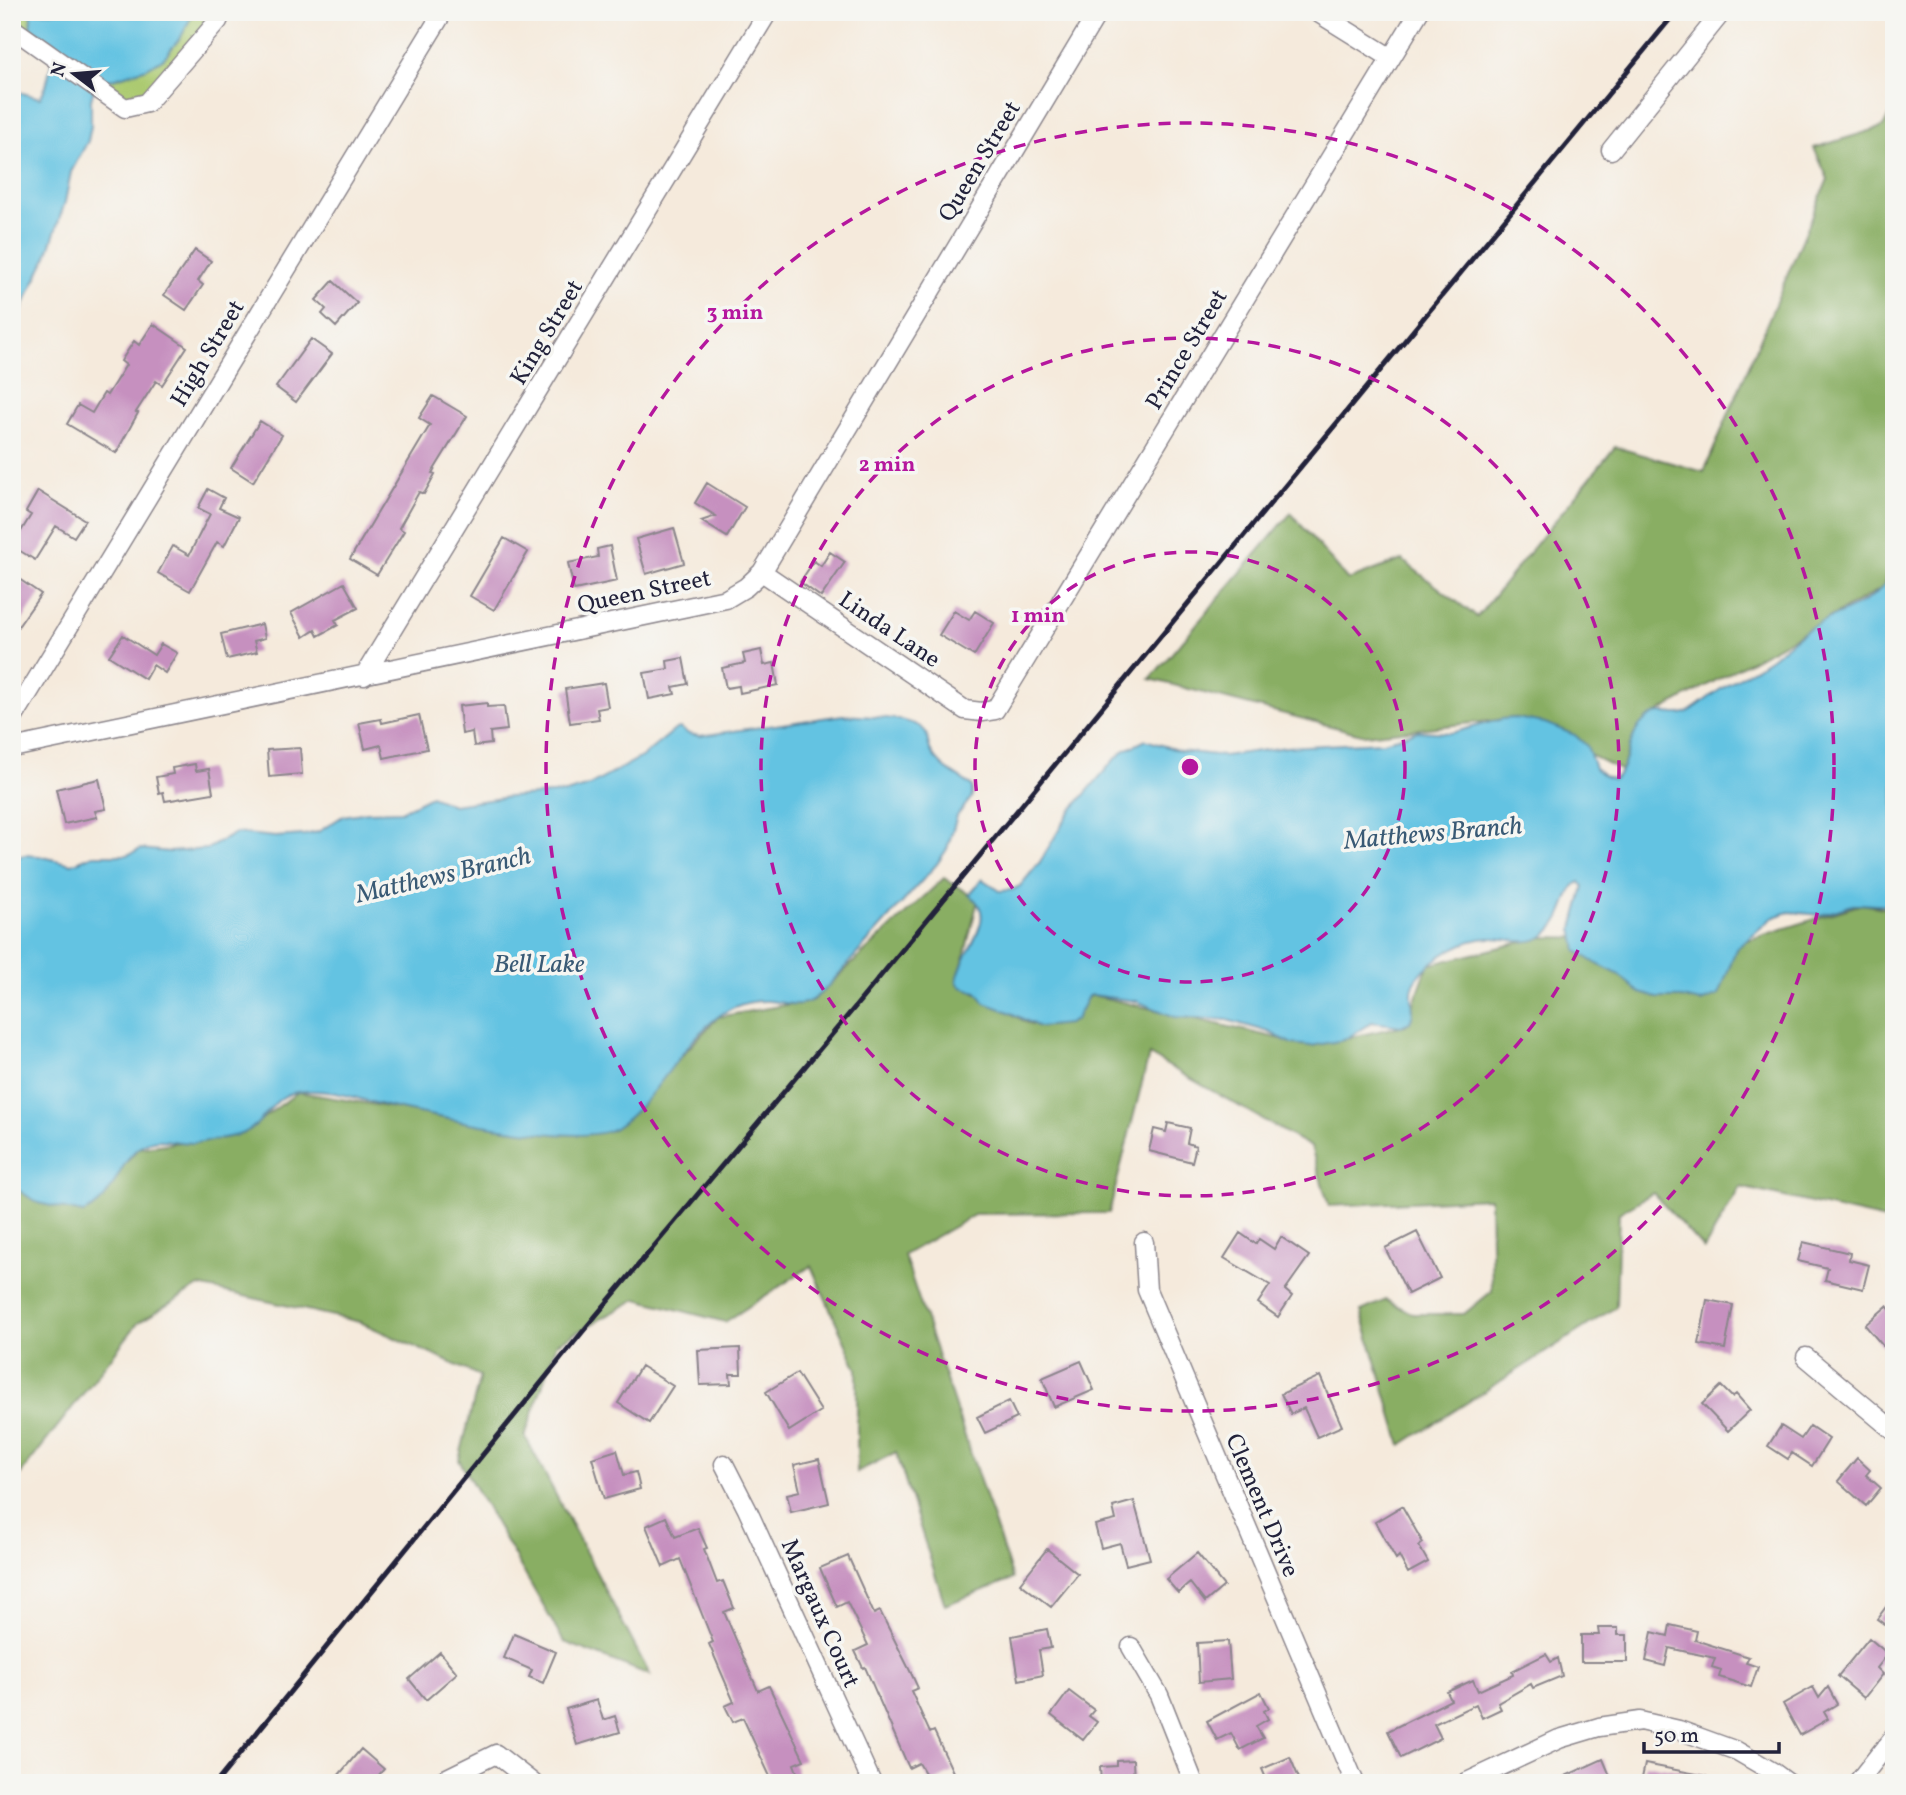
<svg xmlns="http://www.w3.org/2000/svg" width="1906" height="1795" font-family="Vollkorn,serif">
<style>
.green{fill:#acca71;stroke:#677656;stroke-width:2}
.forest{fill:#89ae63;stroke:#56684f;stroke-width:2}
.water{fill:#64c3e2;stroke:#43728e;stroke-width:2}
.building{fill:#c690bf}
.lines{fill:none;stroke-linecap:round;stroke-linejoin:round}
.street-casing{stroke:#8c868c;stroke-width:21}
.street{stroke:#fff;stroke-width:18}
.rail{stroke:#22223b;stroke-width:5}
.ring{fill:none;stroke:#b5179e;stroke-width:3.5;stroke-dasharray:12 9}
.labels{text-anchor:middle;stroke-width:7;stroke-linejoin:round;paint-order:stroke}
.street-label{font-size:24px;fill:#22223b;stroke:#f6f6f2}
.water-label{font-size:26px;font-style:italic;fill:#395a75;stroke:#f6f6f2}
.centre{fill:#b5179e;stroke:#f6f6f2;stroke-width:3.5}
.ring-label{font-size:21px;text-anchor:middle;font-weight:bold;fill:#b5179e;stroke:#f6f6f2;stroke-width:7;stroke-linejoin:round;paint-order:stroke}
</style>
<rect width="100%" height="100%" fill="#f6f6f2"/>
<filter id="ink" filterUnits="userSpaceOnUse"><feTurbulence type="fractalNoise" baseFrequency=".0143" numOctaves="2"/><feDisplacementMap in="SourceGraphic" scale="14" xChannelSelector="R" yChannelSelector="G"/><feConvolveMatrix kernelMatrix="1 2 1 2 8 2 1 2 1" color-interpolation-filters="sRGB"/></filter>
<filter id="wash" filterUnits="userSpaceOnUse"><feTurbulence type="fractalNoise" baseFrequency=".00686" numOctaves="4" result="noise"/><feDisplacementMap in="SourceGraphic" scale="28" xChannelSelector="R" yChannelSelector="G"/><feGaussianBlur stdDeviation="1.57" result="paint"/><feColorMatrix in="noise" values="0 0 0 0 0 0 0 0 0 0 0 0 0 0 0 0 0 1.4 0 .05"/><feComposite in="paint" operator="in"/></filter>
<g filter="url(#wash)">
<rect width="100%" height="100%" fill="#f5eadc"/>
<!-- green -->
<path class="green" d="M12 12H222L147 103 125 108 12 28Z"/>
<!-- forest -->
<path class="forest" d="M1894 106V550L1883 588 1646 719 1622 771 1516 718 1365 735 1150 679 1291 513 1348 580 1402 560 1477 617 1615 447 1704 472 1828 179 1814 148 1883 127Z
M944 878 978 900 958 982 1031 1025 1092 995 1311 1046 1406 1025 1428 965 1542 937 1745 941 1862 904 1894 910V1214L1885 1220 1740 1187 1704 1249 1653 1193 1619 1213 1616 1307 1401 1445 1361 1311 1386 1300 1413 1314H1464L1492 1291 1490 1198 1329 1206 1311 1147 1149 1055 1109 1213 976 1214 904 1255 1013 1579 945 1605 896 1452 857 1472V1369L811 1266 725 1322 637 1299 557 1343 525 1436 650 1675 564 1642 459 1460 480 1376 360 1322 199 1286 138 1323 12 1485V1177L83 1213 138 1148 243 1133 298 1092 522 1129H613L718 1017 813 1000Z"/>
<!-- water -->
<path class="water" d="M32 12H194L181 37 164 58 147 68 110 80 93 92 91 100V126L88 141 71 172 65 202 47 256 23 306 12 348V90L40 98 46 86 56 44 30 27Z
M1894 562V906L1856 904 1821 915 1789 912 1772 918 1736 949 1719 995 1701 1002 1682 998H1657L1640 993 1618 974 1597 964 1577 951 1573 928 1584 887 1580 882 1574 885C1564 903 1563 922 1545 935 1529 947 1510 938 1492 938 1467 937 1433 957 1418 977 1405 994 1418 1007 1410 1022L1401 1026 1372 1022 1344 1040 1311 1046 1292 1044 1269 1032 1227 1020 1175 1017 1136 1001 1092 995 1088 996 1076 1019 1068 1024 1039 1027 1009 1012 985 1003 977 992 961 987 957 982C960 952 1002 916 969 895L982 879 1000 891 1012 890 1020 886 1040 862 1069 813 1113 761 1125 750 1146 740 1180 751 1224 756 1286 747 1384 742 1417 731 1451 733 1502 719 1516 718 1545 723 1575 735 1587 746 1595 768 1604 776 1613 779C1629 771 1626 736 1645 720 1663 705 1674 720 1690 711 1701 704 1710 696 1721 689 1737 678 1755 669 1771 658 1783 649 1793 639 1805 631 1836 610 1887 605 1894 562Z
M843 715C861 717 912 716 924 730 928 735 927 740 929 746 930 753 936 759 941 764 950 774 964 778 972 787V797L957 816 947 849 937 864 830 984C824 990 818 997 810 1001 797 1008 782 1002 768 1001 750 1000 734 1005 719 1016 679 1045 656 1102 615 1128 583 1149 431 1116 391 1107 359 1100 330 1087 297 1092 271 1096 266 1123 244 1133 237 1136 200 1143 192 1143 174 1143 157 1135 141 1146 117 1162 115 1202 83 1213L38 1203 12 1186V859L24 855 39 856 72 864 93 855H127L141 849 170 852 207 849 236 833 275 837 304 835 318 832 343 816 368 812 401 811 431 796 453 805 509 797 566 793 589 786 643 756 676 729 680 728 689 734 700 736Z"/>
<g id="blocks">
<!-- building -->
<path class="building" d="M195 250 211 261 198 281 203 285 186 310 164 295Z
M333 281 357 303 336 327 322 314 326 309 316 300Z
M153 324 187 347 162 385 156 381 136 412 138 413 116 453 67 424 78 405 92 413 104 393 107 395 126 365 121 361 134 341 139 345Z
M311 339 332 354 296 402 276 387Z
M433 396 467 416 432 473 435 474 424 494 419 492 399 528 404 531 377 575 350 559 430 425 419 418Z
M260 421 282 435 253 482 231 468Z
M707 483 745 507 727 537 701 521 716 516 695 503Z
M208 489 224 498 219 508 239 517 224 546 217 542 190 591 158 573 173 546 189 555 210 514 198 508Z
M38 491 85 520 74 537 56 526 35 560 12 546 31 515 26 512Z
M674 528 684 563 646 574 636 539Z
M504 538 528 552 494 610 470 596Z
M610 546 617 581 574 590 568 563 598 557 597 549Z
M830 552 845 562 821 597 800 582 814 561 821 566Z
M19 579 41 594 12 635V589Z
M344 583 358 608 335 620 338 625 318 636 315 630 304 637 291 613Z
M954 611 969 620 975 611 994 623 974 656 939 635Z
M262 624 265 638 254 641 257 652 227 659 221 634Z
M123 635 154 655 161 644 177 653 165 673 153 665 145 679 109 656Z
M761 650 764 665 774 663 778 685 740 693 739 686 726 688 722 668 745 663 743 654Z
M683 658 688 684 673 687 675 694 649 699 644 673 668 669 667 661Z
M604 683 608 707 597 709 599 719 570 723 565 689Z
M487 703V707L504 706 507 730 490 732 491 744 474 746 472 732 462 734 459 706Z
M419 715 427 749 384 758 381 745 365 749 359 723 381 719 382 723Z
M300 748 302 774 269 777 267 750Z
M195 764 196 771 209 769 213 793 165 801 163 792 159 793 156 777 173 774 172 768Z
M99 779 106 809 95 811 97 817 64 824 56 789Z
M1168 1123 1190 1128 1187 1143 1196 1146 1192 1162 1149 1151 1154 1129 1166 1132Z
M1417 1232 1440 1278 1408 1294 1385 1248Z
M1240 1233 1256 1244 1259 1239 1274 1249 1281 1237 1309 1256 1285 1290 1292 1296 1278 1317 1258 1303 1270 1285 1224 1258Z
M1803 1242 1850 1253 1849 1260 1869 1265 1863 1289 1825 1280 1828 1268 1798 1261Z
M1707 1300 1733 1305 1725 1349 1699 1344Z
M1887 1306 1894 1314V1359L1865 1325Z
M740 1348 741 1374H730L731 1384 700 1385 698 1350Z
M1081 1361 1094 1390 1054 1407 1042 1378Z
M641 1366 673 1386 649 1423 618 1403Z
M797 1373 821 1411 789 1431 766 1392Z
M1320 1376 1342 1426 1317 1437 1304 1408 1291 1414 1281 1394Z
M1721 1386 1732 1397 1736 1394 1750 1410 1728 1431 1702 1404Z
M1009 1401 1017 1418 985 1433 977 1417Z
M1781 1426 1801 1439 1810 1426 1829 1439 1812 1466 1792 1453 1788 1459 1768 1446Z
M617 1450 624 1475 636 1472 640 1489 604 1499 592 1458Z
M1857 1458 1870 1470 1866 1475 1881 1488 1866 1506 1838 1481Z
M819 1459 829 1503 791 1512 787 1494 800 1491 794 1465Z
M1134 1501 1150 1559 1126 1565 1120 1543 1101 1548 1095 1525 1116 1520 1113 1507Z
M1402 1506 1423 1543 1419 1546 1428 1562 1408 1573 1399 1556 1396 1559 1375 1522Z
M666 1517 675 1537 698 1528 707 1548 704 1549 717 1583 723 1581 734 1608 724 1612 758 1691 769 1686 804 1760 794 1764 801 1783H773L743 1718 733 1722 725 1706 734 1702 709 1644 713 1642 680 1559 663 1567 646 1526Z
M1047 1549 1078 1574 1051 1607 1020 1583Z
M1197 1553 1224 1586 1205 1602 1190 1583 1178 1593 1166 1579Z
M848 1556 874 1614 880 1611 911 1673 918 1688 911 1691 930 1733 934 1731 953 1772 931 1783 919 1763 909 1768 865 1667 863 1668 855 1651 868 1645 847 1602 837 1607 820 1568Z
M1894 1596V1631L1877 1619Z
M1670 1625 1697 1631 1695 1640 1749 1657 1746 1663 1758 1667 1751 1687 1719 1677 1721 1670 1712 1667 1715 1658 1669 1648 1665 1666 1646 1661 1652 1632 1668 1636Z
M1598 1628H1618V1635H1627V1662H1581V1635H1599Z
M1047 1629 1051 1648 1039 1650 1043 1675 1019 1680 1012 1636Z
M514 1634 556 1652 543 1683 529 1677 532 1670 504 1658Z
M1869 1638 1888 1654 1877 1668 1883 1674 1864 1698 1838 1676Z
M1228 1641 1231 1679 1199 1682 1197 1643Z
M440 1652 457 1673 426 1700 409 1679Z
M1546 1654 1551 1662 1558 1658 1562 1676 1533 1688 1531 1684 1498 1703 1501 1709 1482 1718 1476 1704 1434 1724 1441 1738 1401 1758 1388 1731 1451 1700 1447 1692 1473 1680 1478 1691 1513 1675 1512 1671Z
M1813 1687 1819 1698 1828 1687 1837 1704 1824 1712 1828 1719 1800 1735 1783 1704Z
M1069 1691 1094 1710 1089 1716 1097 1722 1083 1740 1051 1715Z
M1261 1692 1269 1708 1264 1711 1268 1719 1256 1726 1263 1738 1240 1750 1231 1733 1217 1740 1207 1721Z
M597 1700 603 1720 615 1716 620 1732 577 1745 566 1709Z
M361 1749 384 1769 372 1783H346L338 1776Z
M1290 1757 1301 1783H1268L1262 1769Z
M1603 1759 1613 1783H1550Z
M1133 1760 1134 1783H1101L1100 1767 1117 1766V1761Z
M1645 1764 1707 1776 1706 1783H1641Z"/>
</g>
</g>
<g filter="url(#ink)">
<use href="#blocks" fill-opacity="0" stroke="#8c868c" stroke-width="2"/>
<g class="lines">
<!-- street casing -->
<g class="street-casing">
<path id="street" d="M1317 12 1391 58
M12 28 125 108 147 103 218 21 222 12
M1611 150 1722 12
M762 572 965 710 982 712 995 710 1419 12
M364 676 768 12
M12 720 443 12
M12 748 726 599 746 587 762 572 1098 12
M1144 1242 1147 1290 1355 1783
M1806 1357 1894 1431
M724 1464 747 1509 872 1783
M1131 1647 1159 1695 1194 1783
M437 1783 496 1754 533 1783
M1465 1783 1559 1739 1599 1727 1640 1721 1679 1730 1737 1751 1773 1772 1788 1783
M1857 1783 1894 1736"/>
</g>
<!-- street -->
<use href="#street" class="street"/>
<!-- rail -->
<path class="rail" d="M216 1783 593 1319 855 1007 1676 12"/>
</g>
</g>
<!-- distance rings -->
<g class="ring">
<circle cx="1190" cy="767" r="215"/>
<circle cx="1190" cy="767" r="429"/>
<circle cx="1190" cy="767" r="644"/>
</g>
<g class="labels">
<!-- street labels -->
<g class="street-label">
<text transform="translate(979 161) rotate(-59)" y="8">Queen Street</text>
<text transform="translate(546 332) rotate(-59)" y="8">King Street</text>
<text transform="translate(1186 349) rotate(-59)" y="8">Prince Street</text>
<text transform="translate(207 353) rotate(-59)" y="8">High Street</text>
<text transform="translate(644 591) rotate(-12)" y="8">Queen Street</text>
<text transform="translate(890 629) rotate(34)" y="8">Linda Lane</text>
<text transform="translate(1263 1505) rotate(67)" y="8">Clement Drive</text>
<text transform="translate(821 1613) rotate(66)" y="8">Margaux Court</text>
</g>
<!-- water labels -->
<g class="water-label">
<text transform="translate(1433 832) rotate(-5)" y="9">Matthews Branch</text>
<text transform="translate(443 874) rotate(-13)" y="9">Matthews Branch</text>
<text x="539" y="972">Bell Lake</text>
</g>
</g>
<circle cx="1190" cy="767" r="10" class="centre"/>
<g class="ring-label">
<text x="735" y="319">3 min</text>
<text x="887" y="471">2 min</text>
<text x="1038" y="622">1 min</text>
</g>
<!-- margin -->
<rect width="1906" height="1795" fill="none" stroke="#f6f6f2" stroke-width="42"/>
<!-- north arrow -->
<g transform="translate(74 74) rotate(286)" stroke="#f6f6f2" stroke-width="5" paint-order="stroke">
<path d="M0-5L12 26L0 18L-12 26Z" fill="#22223b"/>
<text y="-10" font-size="19" font-weight="bold" text-anchor="middle" fill="#22223b">N</text>
</g>
<!-- scale -->
<path d="M1644 1742v10h135v-10" fill="none" stroke="#22223b" stroke-width="3.5"/>
<text x="1654" y="1742" font-size="21" fill="#22223b" stroke="#f6f6f2" stroke-width="5" paint-order="stroke">50 m</text>
</svg>
